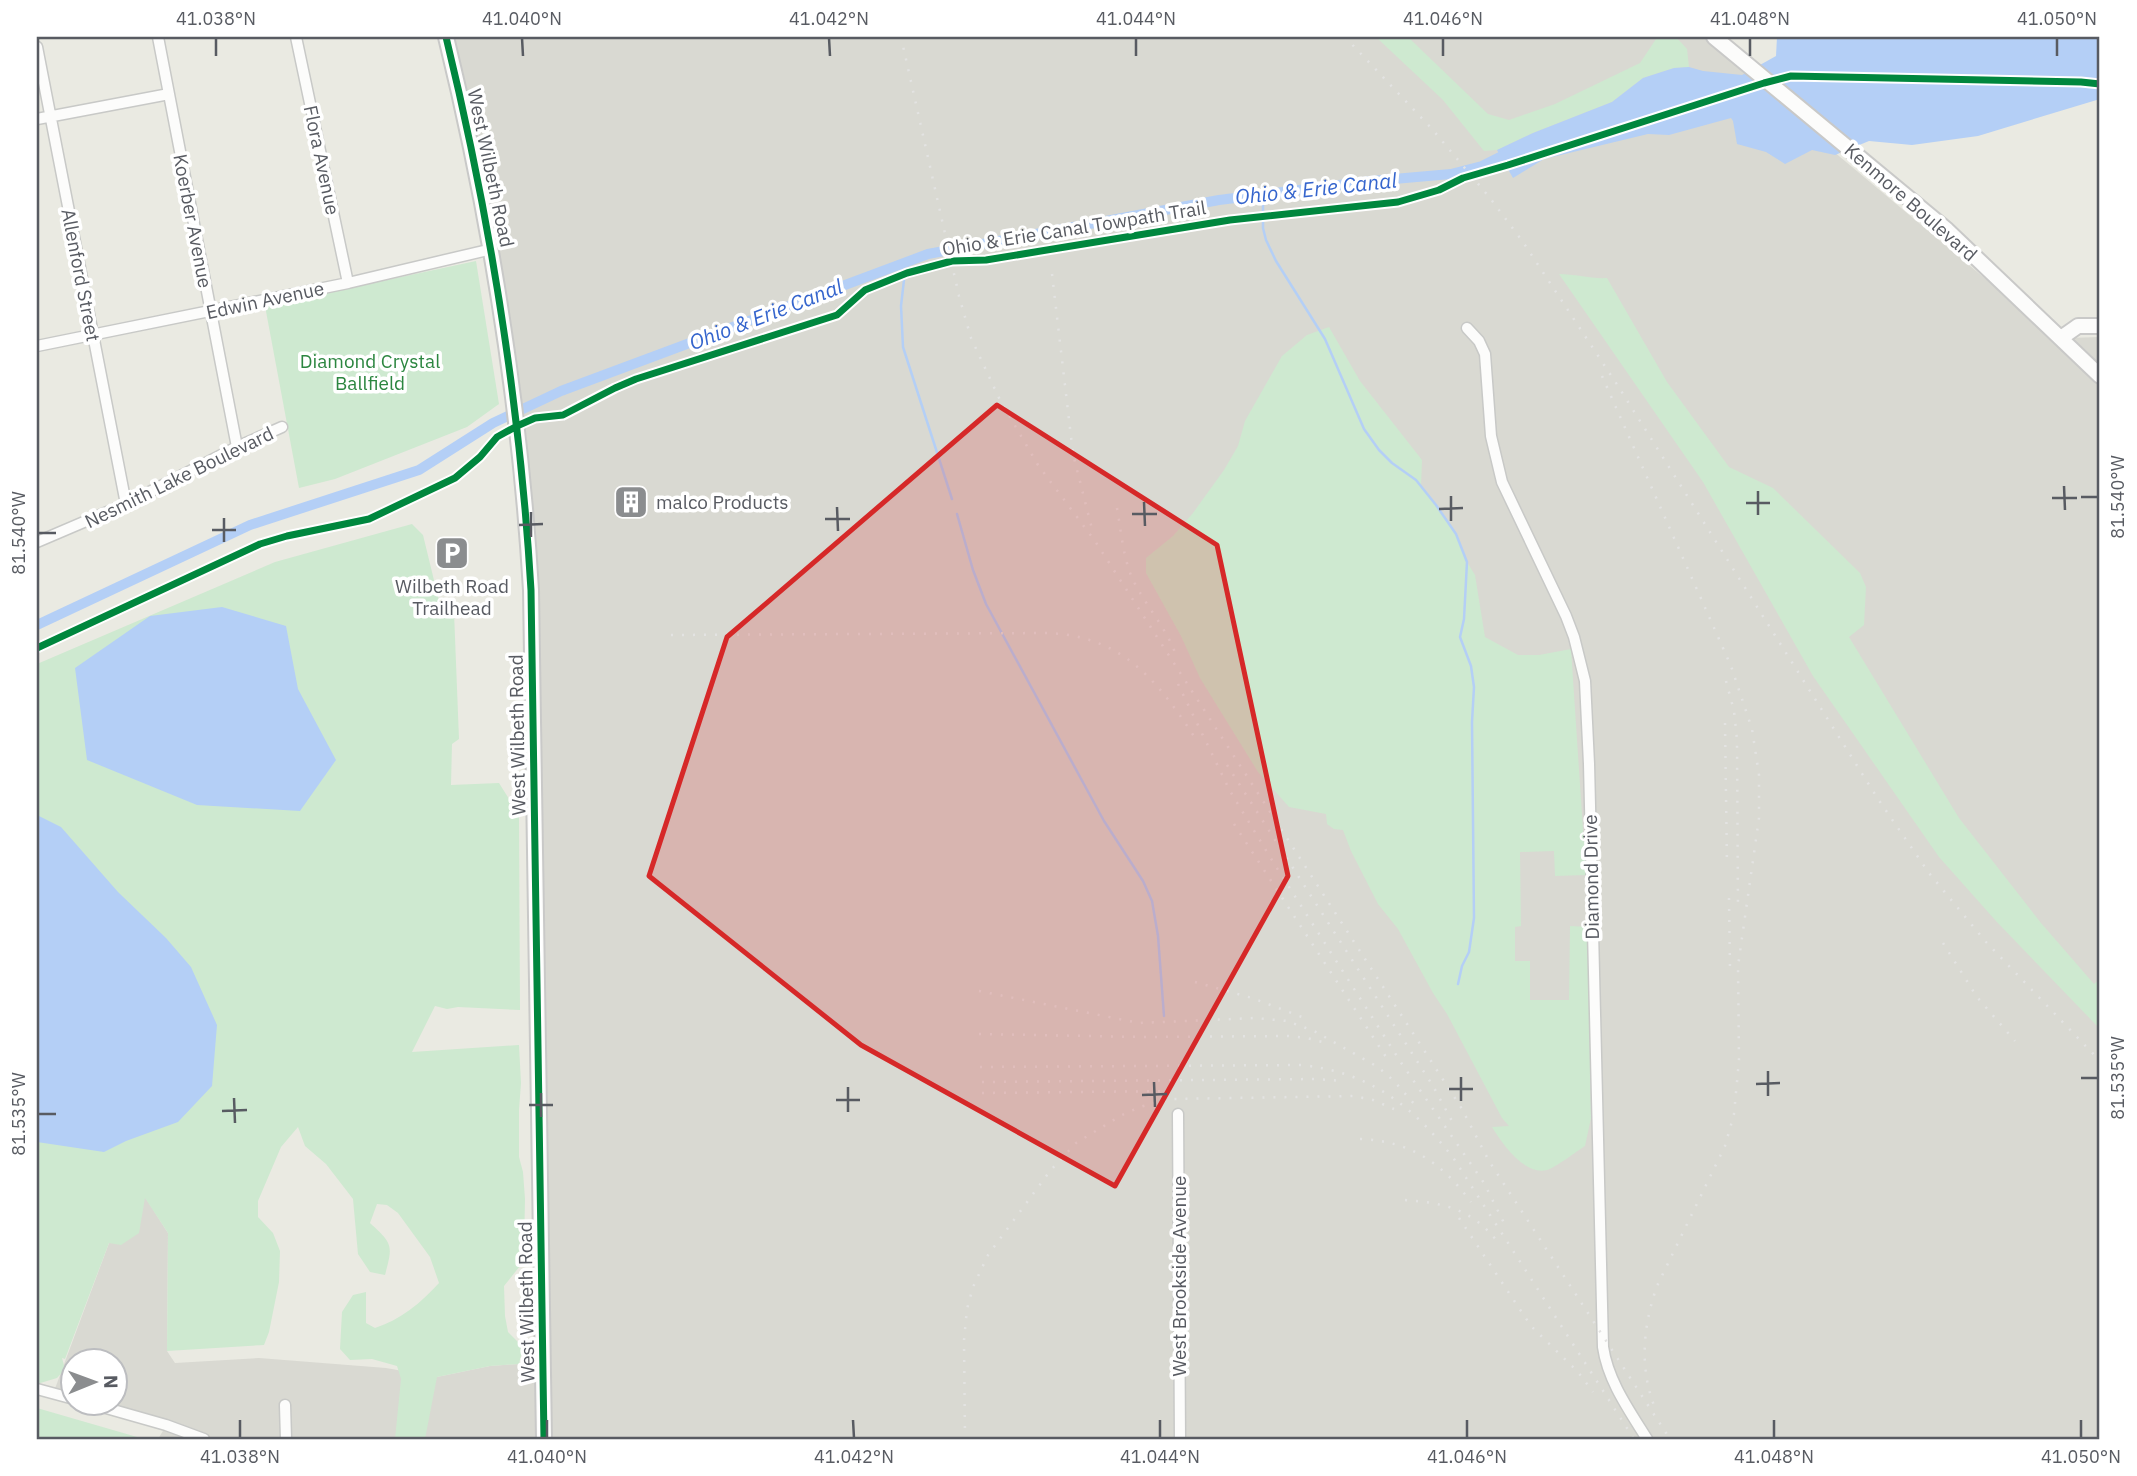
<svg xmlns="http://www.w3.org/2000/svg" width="2137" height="1476" font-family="'IBM Plex Sans',sans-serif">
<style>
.industrial{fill:#d9d9d2}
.green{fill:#cee9d0}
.water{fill:#b4cff6}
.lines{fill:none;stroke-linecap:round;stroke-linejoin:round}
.stream{stroke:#b4cff6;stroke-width:2.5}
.canal{stroke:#b4cff6;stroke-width:10}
.street-casing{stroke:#c8c9c7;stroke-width:13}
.secondary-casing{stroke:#c9c9c8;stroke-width:18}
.street{stroke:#fcfcfb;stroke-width:10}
.secondary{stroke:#fcfcfb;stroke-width:14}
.rail{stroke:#e3e3e2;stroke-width:2.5;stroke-dasharray:2 9;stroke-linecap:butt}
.cycleway-casing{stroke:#fff;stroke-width:11}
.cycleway{stroke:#00873e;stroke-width:7}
.marked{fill:#d62828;fill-opacity:0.2;stroke:#d62828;stroke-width:5;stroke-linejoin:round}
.ticks{fill:none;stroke:#585b62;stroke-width:2.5}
.labels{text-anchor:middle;stroke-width:7;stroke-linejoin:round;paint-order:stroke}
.street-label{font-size:19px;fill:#585b62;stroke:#fff}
.park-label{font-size:19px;fill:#2c8640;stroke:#fff}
.poi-label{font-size:19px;fill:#585b62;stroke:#fff;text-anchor:start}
.water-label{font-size:21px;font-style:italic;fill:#3565cd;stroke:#fff}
.neatline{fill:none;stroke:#585b62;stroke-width:2.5}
.ticks-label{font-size:18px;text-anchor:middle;fill:#585b62}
</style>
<rect width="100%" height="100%" fill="#eaeae2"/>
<!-- industrial -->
<path class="industrial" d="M446 37H1705L1802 125 2019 307 2100 387V1439H546L531 600 519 444Z
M2100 337V369L2068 338Z
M145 1197 168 1233 167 1351 175 1363 259 1358 386 1368 437 1377 490 1366 519 1364 543 1365 544 1439H158L166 1426 85 1403 116 1402V1360H74L73 1399 53 1394 109 1243Z"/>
<!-- green -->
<path class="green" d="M1376 37H1408L1488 114 1509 120 1555 104 1640 63 1656 39 1654 37H1676L1687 49 1689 67 1674 68 1643 78 1612 102 1533 133 1497 150 1484 151 1443 100Z
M476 261 499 404 467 427 335 479 299 488 265 306Z
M1559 274C1575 274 1591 279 1607 278L1667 382 1729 467 1773 488 1860 573 1866 587 1864 625 1849 637 1959 818 2041 923 2094 984 2100 979V1029L1996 921 1939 857 1813 676 1703 482Z
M1329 327 1360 381 1422 460 1421 486 1456 534 1467 562 1475 575 1485 637 1518 655H1539L1571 649 1586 875 1555 876 1554 851 1520 852 1521 926 1515 927V961H1530V1000H1569L1570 926 1588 927 1591 1118 1585 1146C1577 1151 1555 1168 1547 1170 1524 1176 1502 1143 1492 1127L1509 1126 1502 1118 1447 1014 1433 993 1398 929 1378 904 1351 851 1343 830 1334 829 1327 824 1326 814 1289 807 1258 772 1200 678 1181 636 1146 573V558L1173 536 1193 513 1224 470 1238 446 1245 421 1282 356 1307 335Z
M412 524 423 535 441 609 454 612 459 739 452 744 451 785 499 783 519 815 520 1010 458 1007 447 1009 435 1006 412 1052 519 1045 521 1083 519 1110V1157L523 1172 525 1199 524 1248 520 1266 504 1286 505 1316 508 1332 523 1347 519 1364 490 1366 437 1377 425 1439H395L401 1379 397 1366 372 1359 350 1360 340 1349 342 1312 353 1295 366 1292V1323L375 1328C400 1320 421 1303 439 1283L430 1257 398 1213 387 1205 377 1204 370 1223C393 1244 393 1245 385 1275L370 1272 358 1254 353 1199 326 1164 305 1146 298 1127 281 1147 258 1201V1217L273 1233 280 1251 279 1282 269 1332 264 1345 167 1351 168 1233 145 1198 139 1233 121 1245 109 1243 65 1359 62 1358 65 1369 57 1378 37 1384V664L275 562Z
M37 1408 144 1439H37Z"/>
<!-- water -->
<path class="water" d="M1777 37H2100V99L1978 136 1912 145 1869 141 1835 155 1812 150 1785 164 1766 152 1737 144 1733 121 1731 118 1669 135 1648 134 1544 159 1513 178 1497 150 1533 133 1612 102 1643 78 1674 68 1689 67 1703 71 1742 75 1776 56Z
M222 607 286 626 298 689 336 760 300 811 197 805 87 760 75 668 150 616Z
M37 815 61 827 118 892 166 938 191 967 217 1025 212 1086 178 1122 126 1141 104 1152 37 1142Z"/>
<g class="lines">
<!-- stream -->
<path class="stream" d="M1263 195V228L1266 240 1276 261 1325 339 1364 429 1379 450 1392 463 1416 480 1436 505 1456 534 1467 562 1464 619 1460 637 1471 666 1474 687 1472 722 1474 918 1469 952 1462 966 1458 984
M901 265 904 280 901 306 903 347 952 499
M957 514 973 570 986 604 1104 821 1143 881 1152 901 1158 936 1164 1016"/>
<!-- canal -->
<path class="canal" d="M37 625 250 525 419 470 493 423 561 391 928 254 1219 200 1371 181 1451 174 1482 166 1510 152"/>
<!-- street casing -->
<g class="street-casing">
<path id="street" d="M158 37 237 447
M296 37 348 283
M37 47 126 504
M37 119 169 94
M1467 328 1479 341 1485 354 1491 436 1502 482 1566 616 1574 637 1585 681 1589 764 1603 1347C1608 1381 1629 1410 1647 1439
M37 346 348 283 492 249
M37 542 126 504 237 447 282 427
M1178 1114 1180 1439
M37 1389 74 1399
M85 1402 166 1425 204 1439
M285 1405 286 1439"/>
</g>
<!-- secondary casing -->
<g class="secondary-casing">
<path id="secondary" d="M446 37C490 218 520 403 531 590L544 1439
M1714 37 1947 230 2100 376
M2061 338 2078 326H2100"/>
</g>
<!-- street -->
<use href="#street" class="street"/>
<!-- secondary -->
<use href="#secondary" class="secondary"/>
<!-- rail -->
<path class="rail" d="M901 37 959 296 971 338 1000 400 1038 465 1095 541 1462 1109 1489 1161 1670 1439
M1345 37 1432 129 1490 198 1523 242 1618 386 1878 799 1929 873 1986 942 2100 1061
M1052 274 1073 454 1092 529
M1602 376 1731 666 1752 729 1759 775V818L1738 966 1739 1060 1734 1114 1725 1146 1657 1286C1643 1326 1639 1368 1655 1408
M1117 508C1121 531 1123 556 1132 578 1145 605 1166 627 1176 655
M671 635 1048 633C1123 636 1159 682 1197 741
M1726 681 1734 711 1737 740 1738 910
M1178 684 1230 791 1275 865 1402 1064 1484 1183 1505 1225
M1725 723 1727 866
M1227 765 1433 1086 1453 1123
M1234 824 1388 1060
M1729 898 1730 968
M1943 943 1977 997 2015 1041
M1195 982 1252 998 1302 1017
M979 991 1139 1023 1255 1018 1287 1021 1314 1031 1378 1067 1394 1081 1416 1106
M979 1034 1142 1037 1288 1036 1307 1038 1322 1042
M980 1067 1301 1065C1370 1072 1413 1106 1454 1159L1634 1439
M982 1082 1315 1079 1344 1081
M982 1093 1174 1091
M1360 1139C1410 1141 1441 1162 1471 1202
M1405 1200C1445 1203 1471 1209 1497 1241
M1459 1218 1531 1326 1578 1372 1593 1392
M965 1439 964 1340 967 1309 973 1287 988 1255 1050 1171 1076 1143 1122 1115 1140 1107 1169 1099 1354 1096 1373 1100 1394 1109
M1476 1439H1506"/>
<!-- cycleway casing -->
<g class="cycleway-casing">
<path id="cycleway" d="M446 37C490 218 520 403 531 590L544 1439
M37 648 260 544 287 536 369 519 455 478 480 457 497 437 517 426 535 418 563 415 615 388 636 379 837 315 865 290 907 273 952 261 986 260 1230 220 1398 202 1439 190 1463 178 1508 165 1764 83 1791 76 2081 82 2100 84"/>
</g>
<!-- cycleway -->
<use href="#cycleway" class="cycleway"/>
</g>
<!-- marked area -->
<path class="marked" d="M997 405 1217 545 1288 876 1115 1186 861 1045 649 876 727 637Z"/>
<!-- ticks -->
<path class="ticks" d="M216 38V56M522 38 523 56M829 38 830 56M1136 38V56M1443 38V56M1750 38V56M2057 38V56M2064 486 2065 510M1758 491V515M1451 496V521M2081 497H2098M2052 498H2077M1144 502 1145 526M1746 503H1770M837 507 838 531M1439 509 1463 508M531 512V537M1132 514H1157M224 518V542M825 519H850M519 525 543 524M212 530H236M38 533H56M1768 1071V1096M1461 1077V1101M2081 1078H2098M1154 1082 1155 1107M1756 1084 1780 1083M848 1087V1112M1449 1089H1473M541 1093V1117M1142 1095 1167 1094M234 1098 235 1123M836 1100H860M529 1105H553M222 1111 247 1110M38 1114H56M240 1420V1438M547 1420V1438M853 1420 854 1438M1160 1420V1438M1467 1420V1438M1774 1420V1438M2081 1420V1438"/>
<!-- icons -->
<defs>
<g id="building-square" transform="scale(1.75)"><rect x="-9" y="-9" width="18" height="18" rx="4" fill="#8b8d8f" stroke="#fff"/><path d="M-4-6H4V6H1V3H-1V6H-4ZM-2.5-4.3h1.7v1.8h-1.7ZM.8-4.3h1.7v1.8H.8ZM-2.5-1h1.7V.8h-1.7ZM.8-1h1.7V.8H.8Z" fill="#fff"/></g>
<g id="parking-square" transform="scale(1.75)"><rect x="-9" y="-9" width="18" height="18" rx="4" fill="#8b8d8f" stroke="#fff"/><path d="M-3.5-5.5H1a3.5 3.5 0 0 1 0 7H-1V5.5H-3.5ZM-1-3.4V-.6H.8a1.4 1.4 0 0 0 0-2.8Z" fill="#fff"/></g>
</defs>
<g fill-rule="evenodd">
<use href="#building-square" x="631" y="502"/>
<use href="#parking-square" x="452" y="553"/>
</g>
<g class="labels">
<!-- street labels -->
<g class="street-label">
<text transform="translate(322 160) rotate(78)" y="7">Flora Avenue</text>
<text transform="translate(491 168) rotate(78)" y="7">West Wilbeth Road</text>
<text transform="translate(1911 202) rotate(41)" y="7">Kenmore Boulevard</text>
<text transform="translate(193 221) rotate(79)" y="7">Koerber Avenue</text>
<text transform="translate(1074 228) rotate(-9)" y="7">Ohio &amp; Erie Canal Towpath Trail</text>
<text transform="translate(81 275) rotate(79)" y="7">Allenford Street</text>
<text transform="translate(265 300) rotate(-12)" y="7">Edwin Avenue</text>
<text transform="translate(179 477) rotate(-26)" y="7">Nesmith Lake Boulevard</text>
<text transform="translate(517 735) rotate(-91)" y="7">West Wilbeth Road</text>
<text transform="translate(1591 877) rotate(-91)" y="7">Diamond Drive</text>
<text transform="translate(1179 1276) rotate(-90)" y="7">West Brookside Avenue</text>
<text transform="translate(526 1302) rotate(-91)" y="7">West Wilbeth Road</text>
</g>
<!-- park labels -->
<g class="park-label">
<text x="370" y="368">Diamond Crystal<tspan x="370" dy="22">Ballfield</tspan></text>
</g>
<!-- poi labels -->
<g class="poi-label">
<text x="656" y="509">malco Products</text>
<text x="452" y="593" text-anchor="middle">Wilbeth Road<tspan x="452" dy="22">Trailhead</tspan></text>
</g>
<!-- water labels -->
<g class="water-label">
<text transform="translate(1316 189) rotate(-6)" y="7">Ohio &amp; Erie Canal</text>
<text transform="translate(766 315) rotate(-21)" y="7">Ohio &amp; Erie Canal</text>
</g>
</g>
<!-- border -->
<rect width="2137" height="1476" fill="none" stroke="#ffffff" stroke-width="77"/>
<!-- north arrow -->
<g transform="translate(94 1382) rotate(89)"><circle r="33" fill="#ffffff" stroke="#bcbdc0" stroke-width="2"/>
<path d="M0-5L12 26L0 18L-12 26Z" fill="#8b8d8f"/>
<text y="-10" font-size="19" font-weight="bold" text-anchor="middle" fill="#585b62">N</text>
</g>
<rect x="38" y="38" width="2060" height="1400" class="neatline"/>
<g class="ticks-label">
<text x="216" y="25">41.038°N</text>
<text x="522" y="25">41.040°N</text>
<text x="829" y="25">41.042°N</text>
<text x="1136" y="25">41.044°N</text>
<text x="1443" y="25">41.046°N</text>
<text x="1750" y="25">41.048°N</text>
<text x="2057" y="25">41.050°N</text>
<text transform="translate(2118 497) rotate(-90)" y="6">81.540°W</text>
<text transform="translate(19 533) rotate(-90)" y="6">81.540°W</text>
<text transform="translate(2118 1078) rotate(-90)" y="6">81.535°W</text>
<text transform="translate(19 1114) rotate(-90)" y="6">81.535°W</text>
<text x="240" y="1463">41.038°N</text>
<text x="547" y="1463">41.040°N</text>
<text x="854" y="1463">41.042°N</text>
<text x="1160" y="1463">41.044°N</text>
<text x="1467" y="1463">41.046°N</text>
<text x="1774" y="1463">41.048°N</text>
<text x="2081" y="1463">41.050°N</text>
</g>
</svg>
